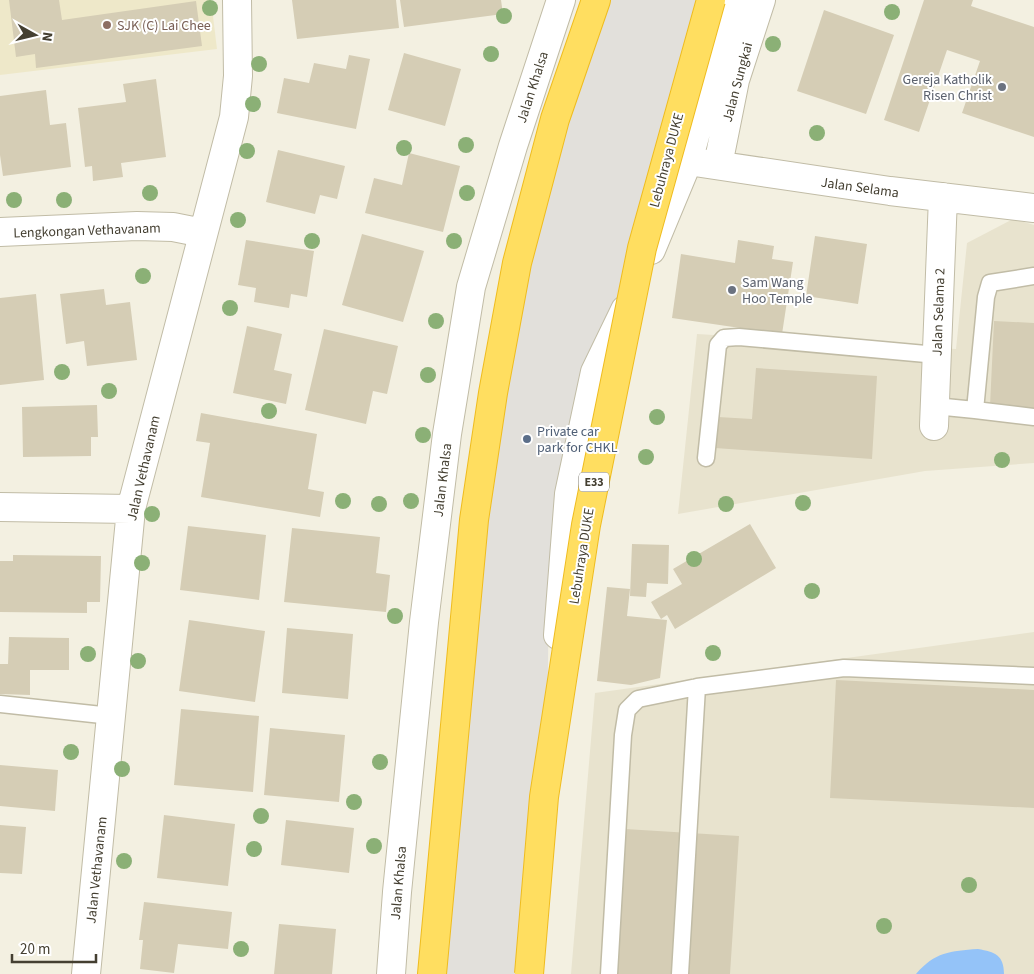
<svg xmlns="http://www.w3.org/2000/svg" width="1034" height="974" font-family="'Source Sans 3',sans-serif">
<style>
.residential{fill:#e8e3ce}
.education{fill:#eee8c9}
.parking{fill:#e2e0db}
.water{fill:#94c3f8}
.building{fill:#d5cdb5}
.lines{fill:none;stroke-linecap:round;stroke-linejoin:round}
.lane-casing{stroke:#c1bca6;stroke-width:19}
.street-casing{stroke:#c1bca6;stroke-width:30}
.highway-casing{stroke:#efbc1f;stroke-width:30}
.lane{stroke:#fff;stroke-width:16}
.street{stroke:#fff;stroke-width:28}
.highway{stroke:#ffde60;stroke-width:28}
.highway-bridge-casing{stroke:#efbc1f;stroke-width:30;stroke-linecap:butt}
.highway-bridge{stroke:#ffde60;stroke-width:28}
.tree{fill:#8bb076}
.education-dot{fill:#8d6e63;stroke:#fff;stroke-width:2}
.worship-dot{fill:#6b7280;stroke:#fff;stroke-width:2}
.service-dot{fill:#5c6f8a;stroke:#fff;stroke-width:2}
.labels{text-anchor:middle;stroke-width:4;stroke-linejoin:round;paint-order:stroke}
.shield{fill:#fff;stroke:#7c796f;stroke-width:1}
.shield-label{font-size:12px;font-weight:bold;fill:#443f31}
.education-label{font-size:14px;fill:#785e54;stroke:#fff;text-anchor:start}
.worship-label{font-size:14px;fill:#5b616d;stroke:#fff;text-anchor:end}
.street-label{font-size:14px;fill:#443f31;stroke:#fff}
.service-label{font-size:14px;fill:#4e5e75;stroke:#fff;text-anchor:start}
</style>
<rect width="100%" height="100%" fill="#f3f0e1"/>
<!-- residential -->
<path class="residential" d="M1013 219 1034 225V463L925 471 678 514 697 334 956 349 967 243Z
M1034 632V974H571L595 693Z"/>
<!-- education -->
<path class="education" d="M0 0H211L217 49 0 75Z"/>
<!-- parking -->
<path class="parking" d="M595 0H697L630 273 589 357 549 586 547 739 526 974H421L463 522Z"/>
<!-- water -->
<path class="water" d="M978 949C995 952 1004 955 1004 974H916C935 952 950 951 978 949Z"/>
<!-- building -->
<path class="building" d="M9 0H59L62 20 196 1 202 46 36 68 35 54 16 57Z
M292 0H396L399 28 297 39Z
M400 0H501L503 14 404 27Z
M924 0H973L971 6 1034 27V137L962 113 980 61 947 50 919 132 884 120Z
M824 10 894 35 866 114 797 91Z
M404 53 461 69 445 126 388 110Z
M349 55 370 59 356 129 277 113 284 78 309 83 314 63 346 69Z
M156 79 166 157 121 163 123 177 93 181 92 166 85 167 78 108 126 102 123 84Z
M46 90 50 125 66 123 71 167 3 176 0 155V96Z
M278 150 345 166 337 199 320 195 315 214 266 202Z
M409 153 460 166 443 232 365 213 374 178 402 185Z
M362 234 424 251 403 322 342 305Z
M815 236 867 244 858 304 806 296Z
M246 240 314 251 307 297 291 294 289 308 254 302 256 288 238 285Z
M738 240 774 246 772 259 793 262 782 334 672 318 681 254 735 263Z
M104 289 106 305 130 302 137 360 87 366 84 341 66 344 60 294Z
M36 294 44 380 0 385V298Z
M994 321 1034 323V409L990 406Z
M247 326 282 334 274 370 292 374 286 404 233 393Z
M324 329 398 346 387 394 373 391 366 424 305 410Z
M756 368 877 376 872 459 715 448 718 417 752 419Z
M97 405 98 437H91V456L23 457 22 407Z
M201 413 317 434 308 489 324 492 320 517 201 497 210 443 196 441Z
M750 524 776 568 675 629 667 615 661 619 651 602 682 584 673 569Z
M188 526 266 535 259 600 180 590Z
M292 528 380 537 376 573 390 575 386 612 284 602Z
M632 544 669 545 668 584 647 583 646 597 630 596Z
M13 555 101 556 100 602H87V613L0 612V561H13Z
M607 587 630 589 627 616 667 620 660 678 631 685 597 681Z
M189 620 265 631 255 702 179 691Z
M287 628 353 634 348 699 282 693Z
M9 637 69 638V670H30V695L0 694V664H8Z
M836 680 1034 690V808L830 798Z
M181 709 259 716 253 792 174 785Z
M270 728 345 735 339 802 264 795Z
M0 765 58 770 55 811 0 806Z
M164 815 235 824 228 886 157 878Z
M286 820 354 828 349 873 281 865Z
M0 825 26 827 22 874 0 873Z
M625 829 739 836 730 974H616Z
M144 902 232 912 228 949 178 944 174 973 140 969 143 940H139Z
M279 924 336 929 332 974H274Z"/>
<g class="lines">
<!-- lane casing -->
<g class="lane-casing">
<path id="lane" d="M935 406 975 410 986 297 990 283 1034 276
M975 410 1034 417
M706 458 718 345 724 338 739 337 937 355
M0 704 111 716
M609 974 623 735 627 710 638 699 697 687 844 668 1034 676
M680 974 697 687"/>
</g>
<!-- street casing -->
<g class="street-casing">
<path id="street" d="M688 161 890 191 1034 208
M718 165 735 80 761 0
M0 232 137 226 173 227 203 233
M651 250 688 161 733 0
M934 426 943 197
M0 507 131 509
M558 635 569 494 595 372 625 310
M86 974 131 509 234 117 238 76 237 0
M391 974 397 892 424 622 447 434 471 287 513 146 561 0"/>
</g>
<!-- highway casing -->
<g class="highway-casing">
<path id="highway" d="M432 974 474 520 493 393 517 263 555 119 596 0"/>
</g>
<!-- lane -->
<use href="#lane" class="lane"/>
<!-- street -->
<use href="#street" class="street"/>
<!-- highway -->
<use href="#highway" class="highway"/>
<!-- highway-bridge casing -->
<g class="highway-bridge-casing">
<path id="highway-bridge" d="M529 974 544 797 586 525 642 248 711 0"/>
</g>
<!-- highway-bridge -->
<use href="#highway-bridge" class="highway-bridge"/>
</g>
<!-- trees -->
<g class="tree">
<circle cx="210" cy="8" r="8"/>
<circle cx="892" cy="12" r="8"/>
<circle cx="504" cy="16" r="8"/>
<circle cx="773" cy="44" r="8"/>
<circle cx="491" cy="54" r="8"/>
<circle cx="259" cy="64" r="8"/>
<circle cx="253" cy="104" r="8"/>
<circle cx="817" cy="133" r="8"/>
<circle cx="466" cy="145" r="8"/>
<circle cx="404" cy="148" r="8"/>
<circle cx="247" cy="151" r="8"/>
<circle cx="150" cy="193" r="8"/>
<circle cx="467" cy="193" r="8"/>
<circle cx="14" cy="200" r="8"/>
<circle cx="64" cy="200" r="8"/>
<circle cx="238" cy="220" r="8"/>
<circle cx="312" cy="241" r="8"/>
<circle cx="454" cy="241" r="8"/>
<circle cx="143" cy="276" r="8"/>
<circle cx="230" cy="308" r="8"/>
<circle cx="436" cy="321" r="8"/>
<circle cx="62" cy="372" r="8"/>
<circle cx="428" cy="375" r="8"/>
<circle cx="109" cy="391" r="8"/>
<circle cx="269" cy="411" r="8"/>
<circle cx="657" cy="417" r="8"/>
<circle cx="423" cy="435" r="8"/>
<circle cx="646" cy="457" r="8"/>
<circle cx="1002" cy="460" r="8"/>
<circle cx="343" cy="501" r="8"/>
<circle cx="411" cy="501" r="8"/>
<circle cx="803" cy="503" r="8"/>
<circle cx="379" cy="504" r="8"/>
<circle cx="726" cy="504" r="8"/>
<circle cx="152" cy="514" r="8"/>
<circle cx="694" cy="559" r="8"/>
<circle cx="142" cy="563" r="8"/>
<circle cx="812" cy="591" r="8"/>
<circle cx="395" cy="616" r="8"/>
<circle cx="713" cy="653" r="8"/>
<circle cx="88" cy="654" r="8"/>
<circle cx="138" cy="661" r="8"/>
<circle cx="71" cy="752" r="8"/>
<circle cx="380" cy="762" r="8"/>
<circle cx="122" cy="769" r="8"/>
<circle cx="354" cy="802" r="8"/>
<circle cx="261" cy="816" r="8"/>
<circle cx="374" cy="846" r="8"/>
<circle cx="254" cy="849" r="8"/>
<circle cx="124" cy="861" r="8"/>
<circle cx="969" cy="885" r="8"/>
<circle cx="884" cy="926" r="8"/>
<circle cx="241" cy="949" r="8"/>
</g>
<!-- markers -->
<circle class="education-dot" cx="107" cy="25" r="5"/>
<g class="worship-dot">
<circle cx="1002" cy="87" r="5"/>
<circle cx="732" cy="290" r="5"/>
</g>
<circle class="service-dot" cx="527" cy="439" r="5"/>
<g class="labels">
<!-- shield labels -->
<rect class="shield" x="579" y="472.5" width="30" height="19" rx="4"/>
<g class="shield-label">
<text x="594" y="486">E33</text>
</g>
<!-- education labels -->
<g class="education-label">
<text x="117" y="30">SJK (C) Lai Chee</text>
</g>
<!-- worship labels -->
<g class="worship-label">
<text x="992" y="84">Gereja Katholik<tspan x="992" dy="16">Risen Christ</tspan></text>
<text x="742" y="287" text-anchor="start">Sam Wang<tspan x="742" dy="16">Hoo Temple</tspan></text>
</g>
<!-- street labels -->
<g class="street-label">
<text transform="translate(737 82) rotate(-75)" y="5">Jalan Sungkai</text>
<text transform="translate(532 87) rotate(-72)" y="5">Jalan Khalsa</text>
<text transform="translate(666 160) rotate(-75)" y="5">Lebuhraya DUKE</text>
<text transform="translate(860 187) rotate(8)" y="5">Jalan Selama</text>
<text transform="translate(87 230) rotate(-2)" y="5">Lengkongan Vethavanam</text>
<text transform="translate(938 312) rotate(-88)" y="5">Jalan Selama 2</text>
<text transform="translate(143 468) rotate(-77)" y="5">Jalan Vethavanam</text>
<text transform="translate(442 480) rotate(-83)" y="5">Jalan Khalsa</text>
<text transform="translate(581 556) rotate(-81)" y="5">Lebuhraya DUKE</text>
<text transform="translate(96 870) rotate(-84)" y="5">Jalan Vethavanam</text>
<text transform="translate(398 883) rotate(-85)" y="5">Jalan Khalsa</text>
</g>
<!-- service labels -->
<g class="service-label">
<text x="537" y="436">Private car<tspan x="537" dy="16">park for CHKL</tspan></text>
</g>
</g>
<!-- north arrow -->
<g transform="translate(35 35) rotate(98)" stroke="#ffffff" stroke-width="4" paint-order="stroke">
<path d="M0-4L9 19L0 12L-9 19Z" fill="#443f31"/>
<text y="-8" font-size="14" font-weight="bold" text-anchor="middle" fill="#443f31">N</text>
</g>
<!-- scale -->
<path d="M12 954v8h84v-8" fill="none" stroke="#443f31" stroke-width="2.5"/>
<text x="20" y="954" font-size="15" fill="#443f31" stroke="#ffffff" stroke-width="4" paint-order="stroke">20 m</text>
</svg>
